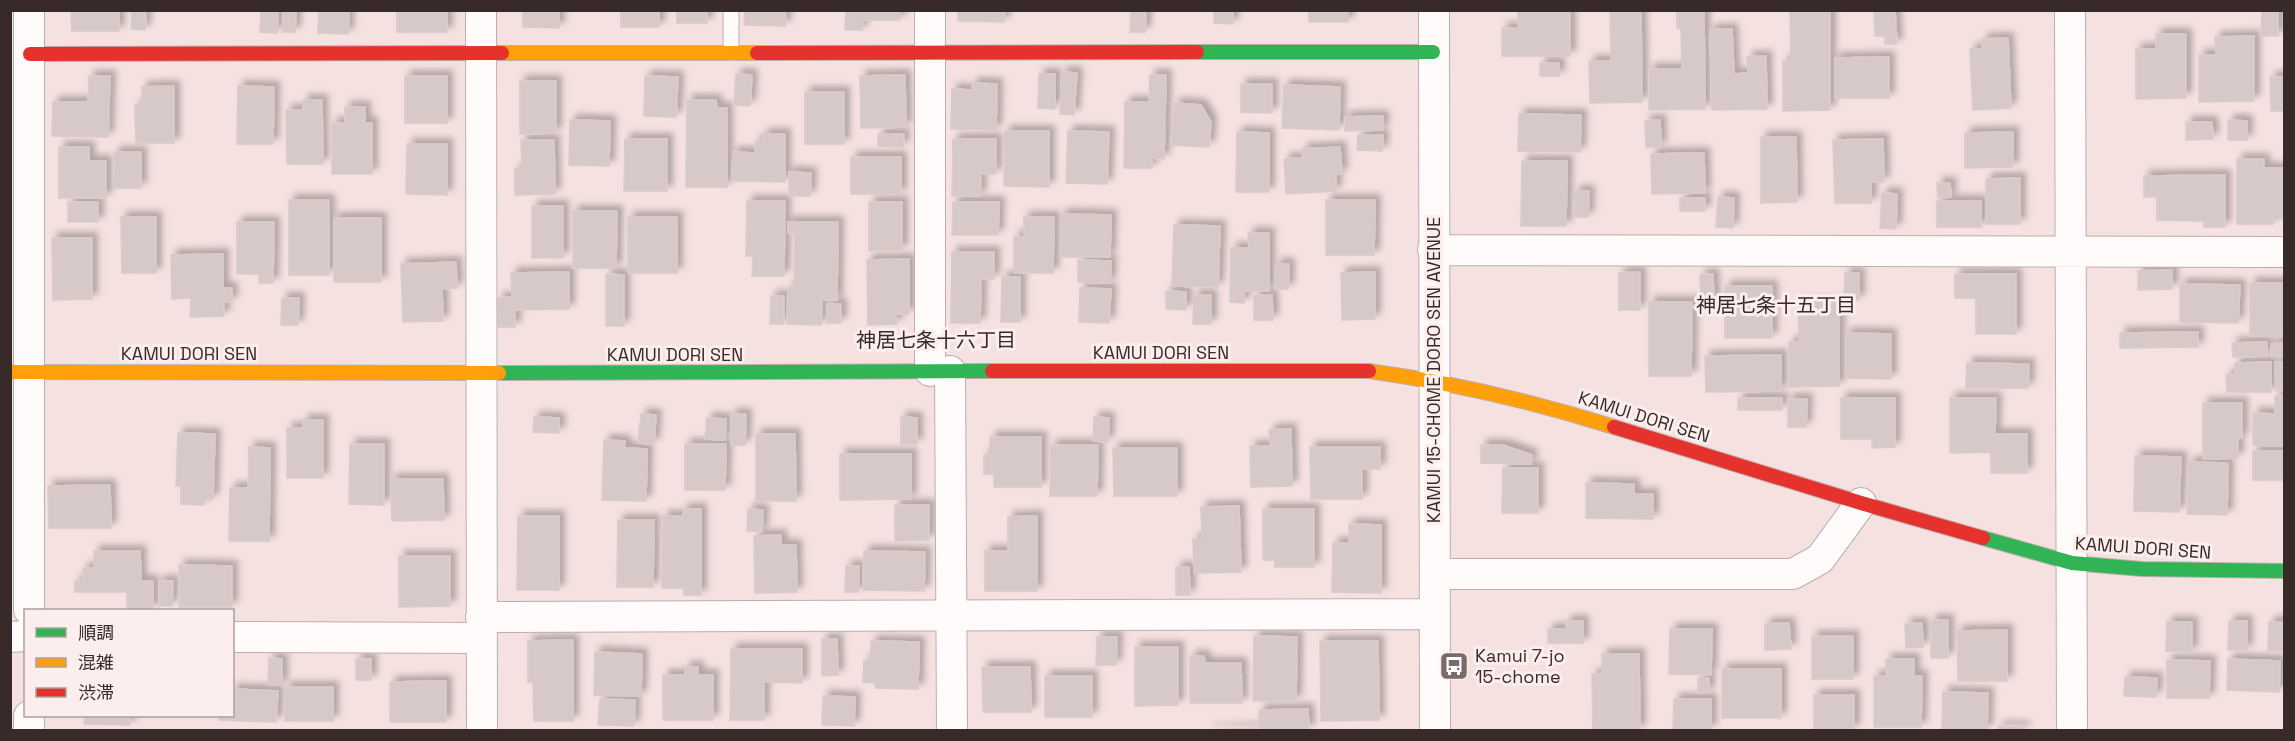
<svg xmlns="http://www.w3.org/2000/svg" width="2295" height="741" font-family="'Space Grotesk','Noto Sans JP',sans-serif">
<style>
.building{fill:#d8c9c9;stroke:#d9cacb;stroke-width:1.5;filter:url(#shadow)}
.lines{fill:none;stroke-linecap:round;stroke-linejoin:round}
.lane-casing{stroke:#bdaead;stroke-width:17}
.street-casing{stroke:#bdaead;stroke-width:32}
.fast-casing{stroke:#bdaead;stroke-width:16}
.slow-casing{stroke:#bdaead;stroke-width:16}
.jam-casing{stroke:#bdaead;stroke-width:16}
.lane{stroke:#fefbfa;stroke-width:15}
.street{stroke:#fefbfa;stroke-width:30}
.fast{stroke:#30b455;stroke-width:14}
.slow{stroke:#ff9f0a;stroke-width:14}
.jam{stroke:#e5322d;stroke-width:14}
.labels{text-anchor:middle;stroke-width:6;stroke-linejoin:round;paint-order:stroke}
.street-label{font-size:18px;fill:#372a28;stroke:#fceeec}
.poi-label{font-size:18px;fill:#372a28;stroke:#fceeec;text-anchor:start}
.neighbourhood-label{font-size:20px;fill:#372a28;stroke:#fceeec}
</style>
<defs>
<filter id="shadow"><feDropShadow dx="5.5" dy="-5.5" stdDeviation="3" flood-color="#0004"/></filter>
</defs>
<rect width="100%" height="100%" fill="#f5e2e0"/>
<!-- building -->
<path class="building" d="M71 10H119V31H72Z
M132 10H146L145 30 131 29Z
M261 10H278L277 33 260 32Z
M283 10H296L295 32H283Z
M319 10H349L348 34 318 33Z
M397 10H447V32H397Z
M523 10H559V28L523 27Z
M621 10H659V27H621Z
M677 10H707V23H677Z
M745 10H786L785 26 744 25Z
M846 10H863L862 30H845Z
M865 10H900V20H865Z
M958 10H1005L1004 22 958 21Z
M1131 10H1146L1145 32H1130Z
M1214 10H1233V24L1214 23Z
M1309 10H1348V22H1309Z
M1570 10V56H1502V28H1518V11Z
M1610 10H1641L1642 102 1590 103 1589 61H1611Z
M1677 10H1704L1705 109 1649 110V69H1682L1681 28H1677Z
M1790 10H1830V110L1783 111V61H1791Z
M1874 10H1895L1897 44H1885V36H1875Z
M2262 10H2278V36H2261Z
M1732 29 1734 74 1748 73 1747 57 1766 56 1767 109 1712 110 1710 30Z
M2156 34H2186V98L2136 99V49H2156Z
M2254 36V101L2199 102V55H2216L2215 37Z
M2008 38 2011 108 1973 110 1970 49H1982V39Z
M1889 57V98H1835V58Z
M1540 63H1559V76H1540Z
M1062 72 1077 73 1074 115 1060 114Z
M736 74 752 75 750 106 734 105Z
M1039 74H1055V109L1038 108Z
M905 75 906 127 861 128 860 76Z
M1150 75H1166L1164 159 1152 158V168H1124L1125 102H1149Z
M89 76H110L108 137 52 136 53 102H88Z
M405 76H447V123H405Z
M645 76 678 77 676 117 644 116Z
M2270 77H2284V111H2271Z
M520 81H556V133L520 134Z
M973 83 997 84 996 130 951 129 952 89 972 90Z
M1241 84H1272V113L1241 112Z
M1284 85 1340 87 1339 130 1282 128Z
M174 86V143H136L135 105H142V87Z
M238 86 274 87 273 144H237Z
M805 92H844V144H805Z
M303 100H322L323 164H287L286 110H303Z
M687 100H716L717 108H727V187H686Z
M1175 103 1201 105 1211 122 1209 147 1171 145Z
M345 107H365V123H372V174H332V123H345Z
M1519 114 1581 115 1580 152 1518 151Z
M1383 116V130L1345 131V117Z
M570 120 610 121 609 166 569 165Z
M1660 120 1661 147H1646L1645 121Z
M2228 120 2247 121V140H2228Z
M2186 122H2212L2213 139 2186 140Z
M1005 131H1049V187L1004 186Z
M1068 131 1109 132 1107 184 1066 183Z
M1237 132 1269 133V192H1236Z
M2013 132V167L1965 168V133Z
M763 134H785V182L732 181 733 152 755 153V141H763Z
M878 134H904L903 147 878 146Z
M1358 135H1383L1382 151 1357 150Z
M1761 137H1796L1797 202 1761 203Z
M625 139H667V191H624Z
M953 139H996V174H981L980 196H952Z
M1883 139 1884 182H1871V203H1835L1833 140Z
M521 140H554L555 194 515 195V169H522Z
M407 144H447V195L406 194Z
M59 147H89V161H106V198H59Z
M1340 147 1342 174H1336V191L1286 194 1284 159 1302 158V149Z
M114 152H141V188H115Z
M1704 153 1705 193 1652 194 1651 154Z
M851 157H901V194H851Z
M2237 159H2264V168H2283V218H2273V224H2237Z
M1522 161H1567L1566 226H1521Z
M789 172 811 173 810 196H789Z
M2225 175V227H2204V221L2157 220V197H2144V176Z
M2020 178V224H1986V179Z
M1937 183H1950L1951 197 1938 198Z
M1575 191H1589L1588 217H1574Z
M1882 193 1897 194 1896 229 1880 228Z
M1718 197 1734 198 1733 228 1716 227Z
M1680 198H1705V211H1680Z
M289 200H329V275H289Z
M1326 200H1375L1374 255H1326Z
M747 201H785L784 276H752L753 256H746Z
M1937 201H1981V227H1937Z
M68 202H98V222H68Z
M869 202H902V250L869 251Z
M953 202H999L998 235H952Z
M532 206H563V258H532Z
M573 211H617L616 268H573Z
M1061 214 1111 215 1110 257H1061Z
M121 217H156V273H122Z
M628 217H677V273H628Z
M1024 217H1054L1053 273H1014V236L1024 237Z
M334 218H381V282H334Z
M237 222H274L273 283H259V274H237Z
M788 222H838L837 300H822L821 325 787 324 788 287H794L795 234 788 233Z
M1174 225 1220 226 1218 287 1172 286Z
M1248 233H1269V291H1244V303L1230 302 1231 248H1249Z
M52 238H92V299L53 300Z
M952 252H994V279H981L980 323H951Z
M223 254V288H232V302H224V316L190 317 191 298 172 299 171 255Z
M909 259V314H896L897 324 868 325 867 260Z
M1078 260 1111 261 1110 283 1078 282Z
M456 262 457 288 442 289 443 321 403 322 401 264Z
M1276 264H1289L1288 289H1275Z
M2172 270V289L2138 290V271Z
M569 272V309L515 310V327H498V298L512 297 511 273Z
M1375 272V319L1342 320 1341 273Z
M1640 272V310H1619V273Z
M1845 273H1859V300H1844Z
M606 274 624 275V326H606Z
M1713 274 1714 302H1701L1700 275Z
M1955 274H2016V334H1976V298H1955Z
M1002 277H1020V322H1001Z
M2250 283H2284V336H2250Z
M2180 284 2240 285 2238 323 2180 322Z
M1725 286H1772V338H1725Z
M1080 288 1111 289 1109 323 1079 322Z
M1166 291 1186 292V310L1166 309Z
M1194 295H1211V324H1193Z
M1272 295 1273 320H1254V296Z
M771 296H784V324H770Z
M282 298H299L298 325H281Z
M1649 302H1692L1691 376H1649Z
M1839 303V386L1789 387V342H1799L1798 304Z
M827 304H841V323H827Z
M2198 332V347L2120 348V333Z
M1846 333 1891 334V379L1846 378Z
M2267 342V356L2233 357 2232 343Z
M2284 343V356H2271V344Z
M1781 355V391L1706 392 1705 356Z
M2271 362V392H2227L2226 375H2235V363Z
M2275 362H2284V390H2276Z
M1967 363 2029 364 2028 388H1966Z
M2275 396H2284V446L2253 445V413L2275 414Z
M1738 398H1782V410H1738Z
M1841 398H1895V447L1872 448V439H1841Z
M1950 398H1996L1995 434H2027V473H1991V452L1950 453Z
M1788 399H1807L1806 427H1788Z
M2203 403H2242V438H2238V458L2203 459Z
M641 414 656 415 654 444 638 443Z
M731 414H746L745 445H731Z
M534 417 559 418V433L533 432Z
M901 417 917 418V444H901Z
M1094 417 1109 418 1108 442 1093 441Z
M707 418 726 419 725 440 705 439Z
M303 420H323V478H287V428H303Z
M1291 429 1292 486 1251 487 1250 446H1270L1269 430Z
M178 433 215 434 213 499H205L204 505 181 504V486H176Z
M756 434H795L796 501H756Z
M990 437H1041V487H994V474H984V455H990Z
M604 440 625 441V448L647 449 646 501 602 500Z
M350 444H384V505L349 504Z
M685 444H726L725 490H685Z
M1051 445H1098L1097 496H1050Z
M1481 445H1503L1532 455 1531 464 1481 463Z
M249 447 270 448 269 541H229L230 488H248Z
M1310 447H1380V469H1362V499H1311Z
M1113 448H1177V496H1114Z
M2253 451H2284V480H2253Z
M840 454H911V499L840 500Z
M2135 456 2181 457 2179 512 2134 511Z
M2189 462 2228 463 2227 515 2187 514Z
M1503 468H1538V513H1502Z
M391 479H443L444 520 392 521Z
M1586 483 1634 484V494H1653V519L1586 518Z
M110 485 111 528H49L48 486Z
M895 505H929V540L895 541Z
M1239 506 1241 572 1194 573 1193 539H1202L1201 507Z
M683 509H701V595H684V588H662L663 516H683Z
M748 509 763 510 762 532 747 531Z
M1263 509H1314V567H1275V560H1263Z
M518 516H559V590H517Z
M1037 516V591H985V551H1008V517Z
M618 520H654L653 587H617Z
M1349 524 1381 525V593L1332 592 1333 543H1349Z
M781 535V545H796L797 592 755 593 754 536Z
M94 551H140L141 581H153V609H127V592H75V581H83V568H94Z
M864 551 925 552 924 591 863 590Z
M399 556H450V606L399 607Z
M179 565 232 566V607H179Z
M846 566H859L858 592H845Z
M1176 567H1189L1190 595H1176Z
M159 581H173L172 606H159Z
M1931 620H1948V658H1931Z
M1566 621H1583V643H1548V629H1566Z
M2229 621H2247V650H2228Z
M2167 622H2192V652L2166 651Z
M2269 622H2283V651H2268Z
M1789 623 1791 649 1765 650V624Z
M1922 623 1923 647 1906 648 1905 624Z
M1670 629H1712L1711 675 1669 674Z
M2007 630V681H1958L1957 631Z
M1254 636 1297 637 1296 701H1253Z
M1812 636H1853V679H1812Z
M1097 637H1117L1116 665H1096Z
M822 639H837L838 675 822 676Z
M573 640V721H534L533 682H528V641Z
M871 641 919 642 918 689 875 688V683L863 682 864 661H870Z
M1320 641H1378L1379 720 1321 721Z
M1135 647H1178V705L1135 706Z
M731 649H802V683L764 682V720H730Z
M595 652 642 654 641 696 594 695Z
M1602 654H1639L1640 730H1593L1592 674H1602Z
M1190 656H1204L1205 663H1241L1242 703H1190Z
M269 658 282 659V685H268Z
M356 659H371V680H356Z
M1886 659H1914V676H1922L1921 727H1874V676H1886Z
M2228 659 2280 661 2279 692 2227 690Z
M2167 660 2210 661 2209 698H2167Z
M685 667H698V675H713V720H663V675H685Z
M982 667H1030L1031 712H983Z
M1722 669H1781V718H1722Z
M1045 676H1092V717H1045Z
M2125 677 2157 678 2156 697 2124 696Z
M1698 678H1709V692L1698 693Z
M446 681V722H390V682Z
M285 687H333V721H285Z
M232 689 278 691 276 722 219 720V716H232Z
M1943 692 1988 693 1987 730H1942Z
M1814 695H1854V730H1814Z
M823 696 855 697 854 726 822 725Z
M600 699 635 700 634 726 598 725Z
M1674 699H1711V730H1673Z
M1308 709 1309 730H1259V710Z
M85 716H130V725L84 724Z
M1998 726 2025 727V730H1998Z
M1255 728V730H1206Z"/>
<g class="lines">
<!-- lane casing -->
<g class="lane-casing">
<path id="lane" d="M731 53V10"/>
</g>
<!-- street casing -->
<g class="street-casing">
<path id="street" d="M481 10 482 730
M930 10V371
M1434 10 1435 730
M2070 10 2072 730
M1433 250 2284 252
M950 371 952 730
M1435 574H1793L1820 559 1861 503
M29 610V10
M481 617 1435 614
M10 637 26 636
M232 637 481 638
M29 716V730"/>
</g>
<!-- fast casing -->
<g class="fast-casing">
<path id="fast" d="M1197 52H1433
M499 373 992 371
M1983 538 2072 563 2142 569 2284 571"/>
</g>
<!-- slow casing -->
<g class="slow-casing">
<path id="slow" d="M502 53H757
M1369 371C1455 383 1531 401 1614 427
M10 372 499 373"/>
</g>
<!-- jam casing -->
<g class="jam-casing">
<path id="jam" d="M757 53 1197 52
M30 54 502 53
M992 371H1369
M1614 427 1861 503 1983 538"/>
</g>
<!-- lane -->
<use href="#lane" class="lane"/>
<!-- street -->
<use href="#street" class="street"/>
<!-- fast -->
<use href="#fast" class="fast"/>
<!-- slow -->
<use href="#slow" class="slow"/>
<!-- jam -->
<use href="#jam" class="jam"/>
</g>
<!-- icons -->
<defs>
<g id="bus-square" transform="scale(1.5)"><rect x="-9" y="-9" width="18" height="18" rx="4" fill="#7a6a68" stroke="#fceeec"/><path d="M-5-6H5V4H4V6H2V4H-2V6H-4V4H-5ZM-3.5-4V0h7V-4ZM-3.5 1.2v1.5H-2V1.2ZM2 1.2v1.5H3.5V1.2Z" fill="#fff"/></g>
</defs>
<g fill-rule="evenodd">
<use href="#bus-square" x="1454" y="666"/>
</g>
<g class="labels">
<!-- street labels -->
<g class="street-label">
<text x="1161" y="359">KAMUI DORI SEN</text>
<text x="189" y="360">KAMUI DORI SEN</text>
<text x="675" y="361">KAMUI DORI SEN</text>
<text transform="translate(1434 370) rotate(-90)" y="6">KAMUI 15-CHOME DORO SEN AVENUE</text>
<text transform="translate(1644 417) rotate(17)" y="6">KAMUI DORI SEN</text>
<text transform="translate(2143 548) rotate(4)" y="6">KAMUI DORI SEN</text>
</g>
<!-- poi labels -->
<g class="poi-label">
<text x="1475" y="662">Kamui 7-jo<tspan x="1475" dy="21">15-chome</tspan></text>
</g>
<!-- neighbourhood labels -->
<g class="neighbourhood-label">
<text x="1776" y="312">神居七条十五丁目</text>
<text x="936" y="347">神居七条十六丁目</text>
</g>
</g>
<!-- border -->
<rect width="2295" height="741" fill="none" stroke="#372a28" stroke-width="24"/>
<!-- legend -->
<rect x="24" y="609" width="210" height="108" fill="#fceeec" stroke="#ada09e" stroke-width="1.5"/>
<rect x="36" y="628" width="30" height="9" fill="#30b455" stroke="#ada09e" stroke-width="1.5"/>
<text x="78" y="639" font-size="18" fill="#372a28">順調</text>
<rect x="36" y="658" width="30" height="9" fill="#ff9f0a" stroke="#ada09e" stroke-width="1.5"/>
<text x="78" y="669" font-size="18" fill="#372a28">混雑</text>
<rect x="36" y="688" width="30" height="9" fill="#e5322d" stroke="#ada09e" stroke-width="1.5"/>
<text x="78" y="699" font-size="18" fill="#372a28">渋滞</text>
</svg>
